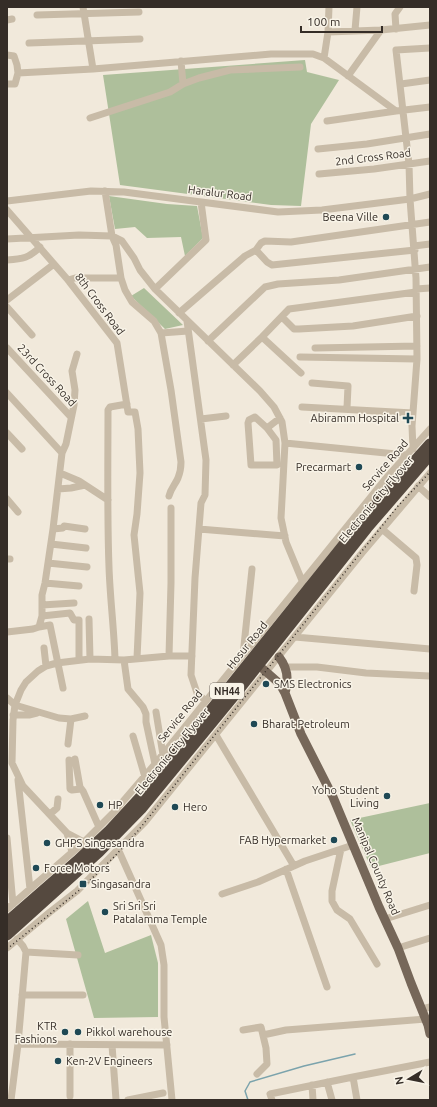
<svg xmlns="http://www.w3.org/2000/svg" width="437" height="1107" font-family="Ubuntu,sans-serif">
<style>
.green{fill:#aebf9b}
.lines{fill:none;stroke-linecap:round;stroke-linejoin:round}
.stream{stroke:#7ba3ac;stroke-width:1.5}
.minor{stroke:#c8bba7;stroke-width:7}
.major{stroke:#766759;stroke-width:9}
.highway{stroke:#55493f;stroke-width:11}
.rail{stroke:#352d27;stroke-width:1.5;stroke-dasharray:1 3;stroke-linecap:butt}
.poi-dot{fill:#1f4955;stroke:#f8f3e7;stroke-width:1.5}
.labels{text-anchor:middle;stroke-width:3;stroke-linejoin:round;paint-order:stroke}
.shield{fill:#f8f3e7;stroke:#706861;stroke-width:1}
.shield-label{font-size:10px;font-weight:bold;fill:#352d27}
.street-label{font-size:11px;fill:#352d27;stroke:#f8f3e7}
.poi-label{font-size:11px;fill:#352d27;stroke:#f8f3e7;text-anchor:start}
</style>
<rect width="100%" height="100%" fill="#f1e9db"/>
<!-- green -->
<path class="green" d="M305 60 307 72 339 80 311 124 301 206 271 205 120 185 103 75Z
M109 196 167 204 197 206 203 238 185 256 181 237 147 238 135 227 115 229Z
M144 288 183 325 165 329 131 296Z
M430 803V853L371 868 350 820Z
M88 901 105 953 151 935 158 963V1017L94 1018 66 919Z"/>
<g class="lines">
<!-- stream -->
<path class="stream" d="M248 1100 245 1091 250 1082 304 1066 355 1054"/>
<!-- minor -->
<path class="minor" d="M83 7 93 69
M37 15 139 12
M7 20 12 19
M396 29 395 14 400 7
M355 30 357 7
M328 32 381 30 430 25
M29 43 140 39
M7 55 14 56 17 65 18 73 93 69 271 54H313L324 58 396 111 430 107
M324 58 328 32 329 7
M181 61 183 84
M348 76 381 30
M7 84H15L18 73
M401 84 430 80
M90 118 170 92 183 84 199 78 230 70 300 67
M327 121 396 111
M318 149 367 144 430 134
M319 174 374 169 430 161
M7 201 91 191 124 192 278 212 322 210 410 199 430 194
M7 210 68 280 117 343 128 412H135L138 429 140 473 137 514 134 535 140 593 137 658
M7 239 79 235 112 236 122 241 134 258 140 270 155 289 260 391 274 407 282 422 285 443 281 518 286 542 303 583
M414 246 430 244
M256 250 267 262 272 265 415 250
M7 260C23 259 29 258 40 247
M121 278 125 290 132 302 154 321 161 333 171 390 181 462C181 468 180 473 178 478 175 485 171 488 169 496
M68 280 75 278H121L116 245 112 236 105 191
M155 289 206 240 201 202
M416 289 430 288
M7 300 54 264
M7 307 32 335
M179 313 245 256 256 250 261 243 265 241 291 242 430 222
M282 317 294 329H299L353 326 417 316
M187 321 206 460 205 495 201 503 195 578 191 675 197 693 206 701
M161 333 188 331
M262 337 301 373
M208 341 265 287 278 284 339 280 430 267
M7 348 71 417
M315 348 417 346
M300 357 417 359
M233 365 262 337 289 309 416 292
M312 383 348 386 347 408
M7 393 62 453
M302 407 413 413
M255 417 267 428 276 440 277 465H251L248 423 249 420Z
M201 419 226 416
M267 428 280 418
M7 433 22 449
M285 443 406 455
M413 449 412 426 417 359 416 278 410 199 409 164 396 50 430 48
M60 473 79 481 108 500
M418 486 430 497
M58 489 71 488 85 485
M7 499 18 512
M53 529 63 528 64 526 85 529
M199 529 285 536
M382 529 416 558 417 565 414 591
M51 544 86 548
M7 559H10
M48 563 87 567
M45 583 79 586
M42 605 74 603
M42 616 70 613 74 620H79V660
M89 619 90 659
M7 632 33 629 39 627
M295 637 430 649
M44 648 46 666
M243 655 252 569
M169 656 171 583V508
M115 659C114 628 110 598 109 567 107 515 108 463 108 410L110 407 127 404
M124 660 128 689 143 707 146 714V722L155 764
M285 667H317L366 673 430 676
M63 688 50 625 39 627 42 616V595L45 583 53 529 62 453 66 444 74 405 75 390 72 371 77 354
M7 698 15 705 59 718 71 719 85 716
M156 712 163 755
M13 715H29L37 713
M216 735 294 866
M133 736 145 777
M68 744 71 719
M75 759 80 787 83 791 99 827
M69 760 70 789 72 790 81 789
M18 780 30 889
M50 814 57 808 58 799
M67 833 72 852
M7 838 13 904
M84 842 67 833 23 786 12 763 13 720 15 705 21 690 26 682 38 671 46 666 57 663 90 659 124 660 169 656H192
M118 849 161 945 164 965V1017L172 1100
M341 849 332 891V901L337 910 350 919 377 964
M286 869 327 987
M222 894 258 882 305 861 353 845
M7 909 84 842 113 813 155 764 387 477 430 429
M385 919 430 905
M7 948 50 912 77 891 145 822 362 553 430 473
M398 948 430 938
M26 952 78 955
M22 995H83
M422 1009 430 1007
M243 1030 261 1027 266 1048 267 1064 257 1074
M263 1035 286 1030 426 1019
M18 1044 167 1045
M112 1045 116 1100
M327 1082 332 1100
M312 1085 313 1100
M70 1096V1044
M11 1100 18 1044 26 952 23 946 17 939
M128 1100 163 1093
M272 1100 270 1094 353 1077
M357 1100 353 1077 430 1062"/>
<!-- major -->
<path class="major" d="M279 657C287 667 289 680 285 693
M263 669 280 684 285 693 301 734 333 797 379 907 398 948 411 983 428 1025 430 1034"/>
<!-- highway -->
<path class="highway" d="M7 922 77 861 110 830 145 792 377 503 430 444
M7 935 99 852 141 809 233 697 367 528 430 455"/>
<!-- rail -->
<path class="rail" d="M7 949 82 888 114 857 137 832 398 506 430 472"/>
</g>
<!-- markers -->
<g class="poi-dot">
<circle cx="386" cy="217" r="4"/>
<path d="M406 412h4v4h4v4h-4v4h-4v-4h-4v-4h4z"/>
<circle cx="359" cy="467" r="4"/>
<circle cx="266" cy="684" r="4"/>
<circle cx="254" cy="724" r="4"/>
<circle cx="387" cy="796" r="4"/>
<circle cx="100" cy="805" r="4"/>
<circle cx="175" cy="807" r="4"/>
<circle cx="334" cy="840" r="4"/>
<circle cx="47" cy="843" r="4"/>
<circle cx="36" cy="868" r="4"/>
<rect x="79" y="880" width="8" height="8" rx="2"/>
<circle cx="105" cy="912" r="4"/>
<circle cx="65" cy="1032" r="4"/>
<circle cx="78" cy="1032" r="4"/>
<circle cx="58" cy="1061" r="4"/>
</g>
<g class="labels">
<!-- shield labels -->
<rect class="shield" x="210" y="683" width="34" height="16" rx="3"/>
<g class="shield-label">
<text x="227" y="695">NH44</text>
</g>
<!-- street labels -->
<g class="street-label">
<text transform="translate(373 157) rotate(-7)" y="4">2nd Cross Road</text>
<text transform="translate(220 193) rotate(7)" y="4">Haralur Road</text>
<text transform="translate(100 304) rotate(53)" y="4">8th Cross Road</text>
<text transform="translate(47 375) rotate(47)" y="4">23rd Cross Road</text>
<text transform="translate(385 465) rotate(-49)" y="4">Service Road</text>
<text transform="translate(376 499) rotate(-50)" y="4">Electronic City Flyover</text>
<text transform="translate(247 645) rotate(-51)" y="4">Hosur Road</text>
<text transform="translate(180 716) rotate(-51)" y="4">Service Road</text>
<text transform="translate(172 751) rotate(-50)" y="4">Electronic City Flyover</text>
<text transform="translate(376 866) rotate(67)" y="4">Manipal County Road</text>
</g>
<!-- poi labels -->
<g class="poi-label">
<text x="378" y="221" text-anchor="end">Beena Ville</text>
<text x="399" y="422" text-anchor="end">Abiramm Hospital</text>
<text x="351" y="471" text-anchor="end">Precarmart</text>
<text x="274" y="688">SMS Electronics</text>
<text x="262" y="728">Bharat Petroleum</text>
<text x="379" y="794" text-anchor="end">Yoho Student<tspan x="379" dy="13">Living</tspan></text>
<text x="108" y="809">HP</text>
<text x="183" y="811">Hero</text>
<text x="326" y="844" text-anchor="end">FAB Hypermarket</text>
<text x="55" y="847">GHPS Singasandra</text>
<text x="44" y="872">Force Motors</text>
<text x="91" y="888">Singasandra</text>
<text x="113" y="910">Sri Sri Sri<tspan x="113" dy="13">Patalamma Temple</tspan></text>
<text x="57" y="1030" text-anchor="end">KTR<tspan x="57" dy="13">Fashions</tspan></text>
<text x="86" y="1036">Pikkol warehouse</text>
<text x="66" y="1065">Ken-2V Engineers</text>
</g>
</g>
<!-- border -->
<rect width="437" height="1107" fill="none" stroke="#352d27" stroke-width="16"/>
<!-- north arrow -->
<g transform="translate(409 1079) rotate(260)" stroke="#f8f3e7" stroke-width="3" paint-order="stroke">
<path d="M0-3L7 15L0 10L-7 15Z" fill="#352d27"/>
<text y="-6" font-size="11" font-weight="bold" text-anchor="middle" fill="#352d27">N</text>
</g>
<!-- scale -->
<path d="M301 26v6h81v-6" fill="none" stroke="#352d27" stroke-width="2"/>
<text x="307" y="26" font-size="12" fill="#352d27" stroke="#f8f3e7" stroke-width="3" paint-order="stroke">100 m</text>
</svg>
